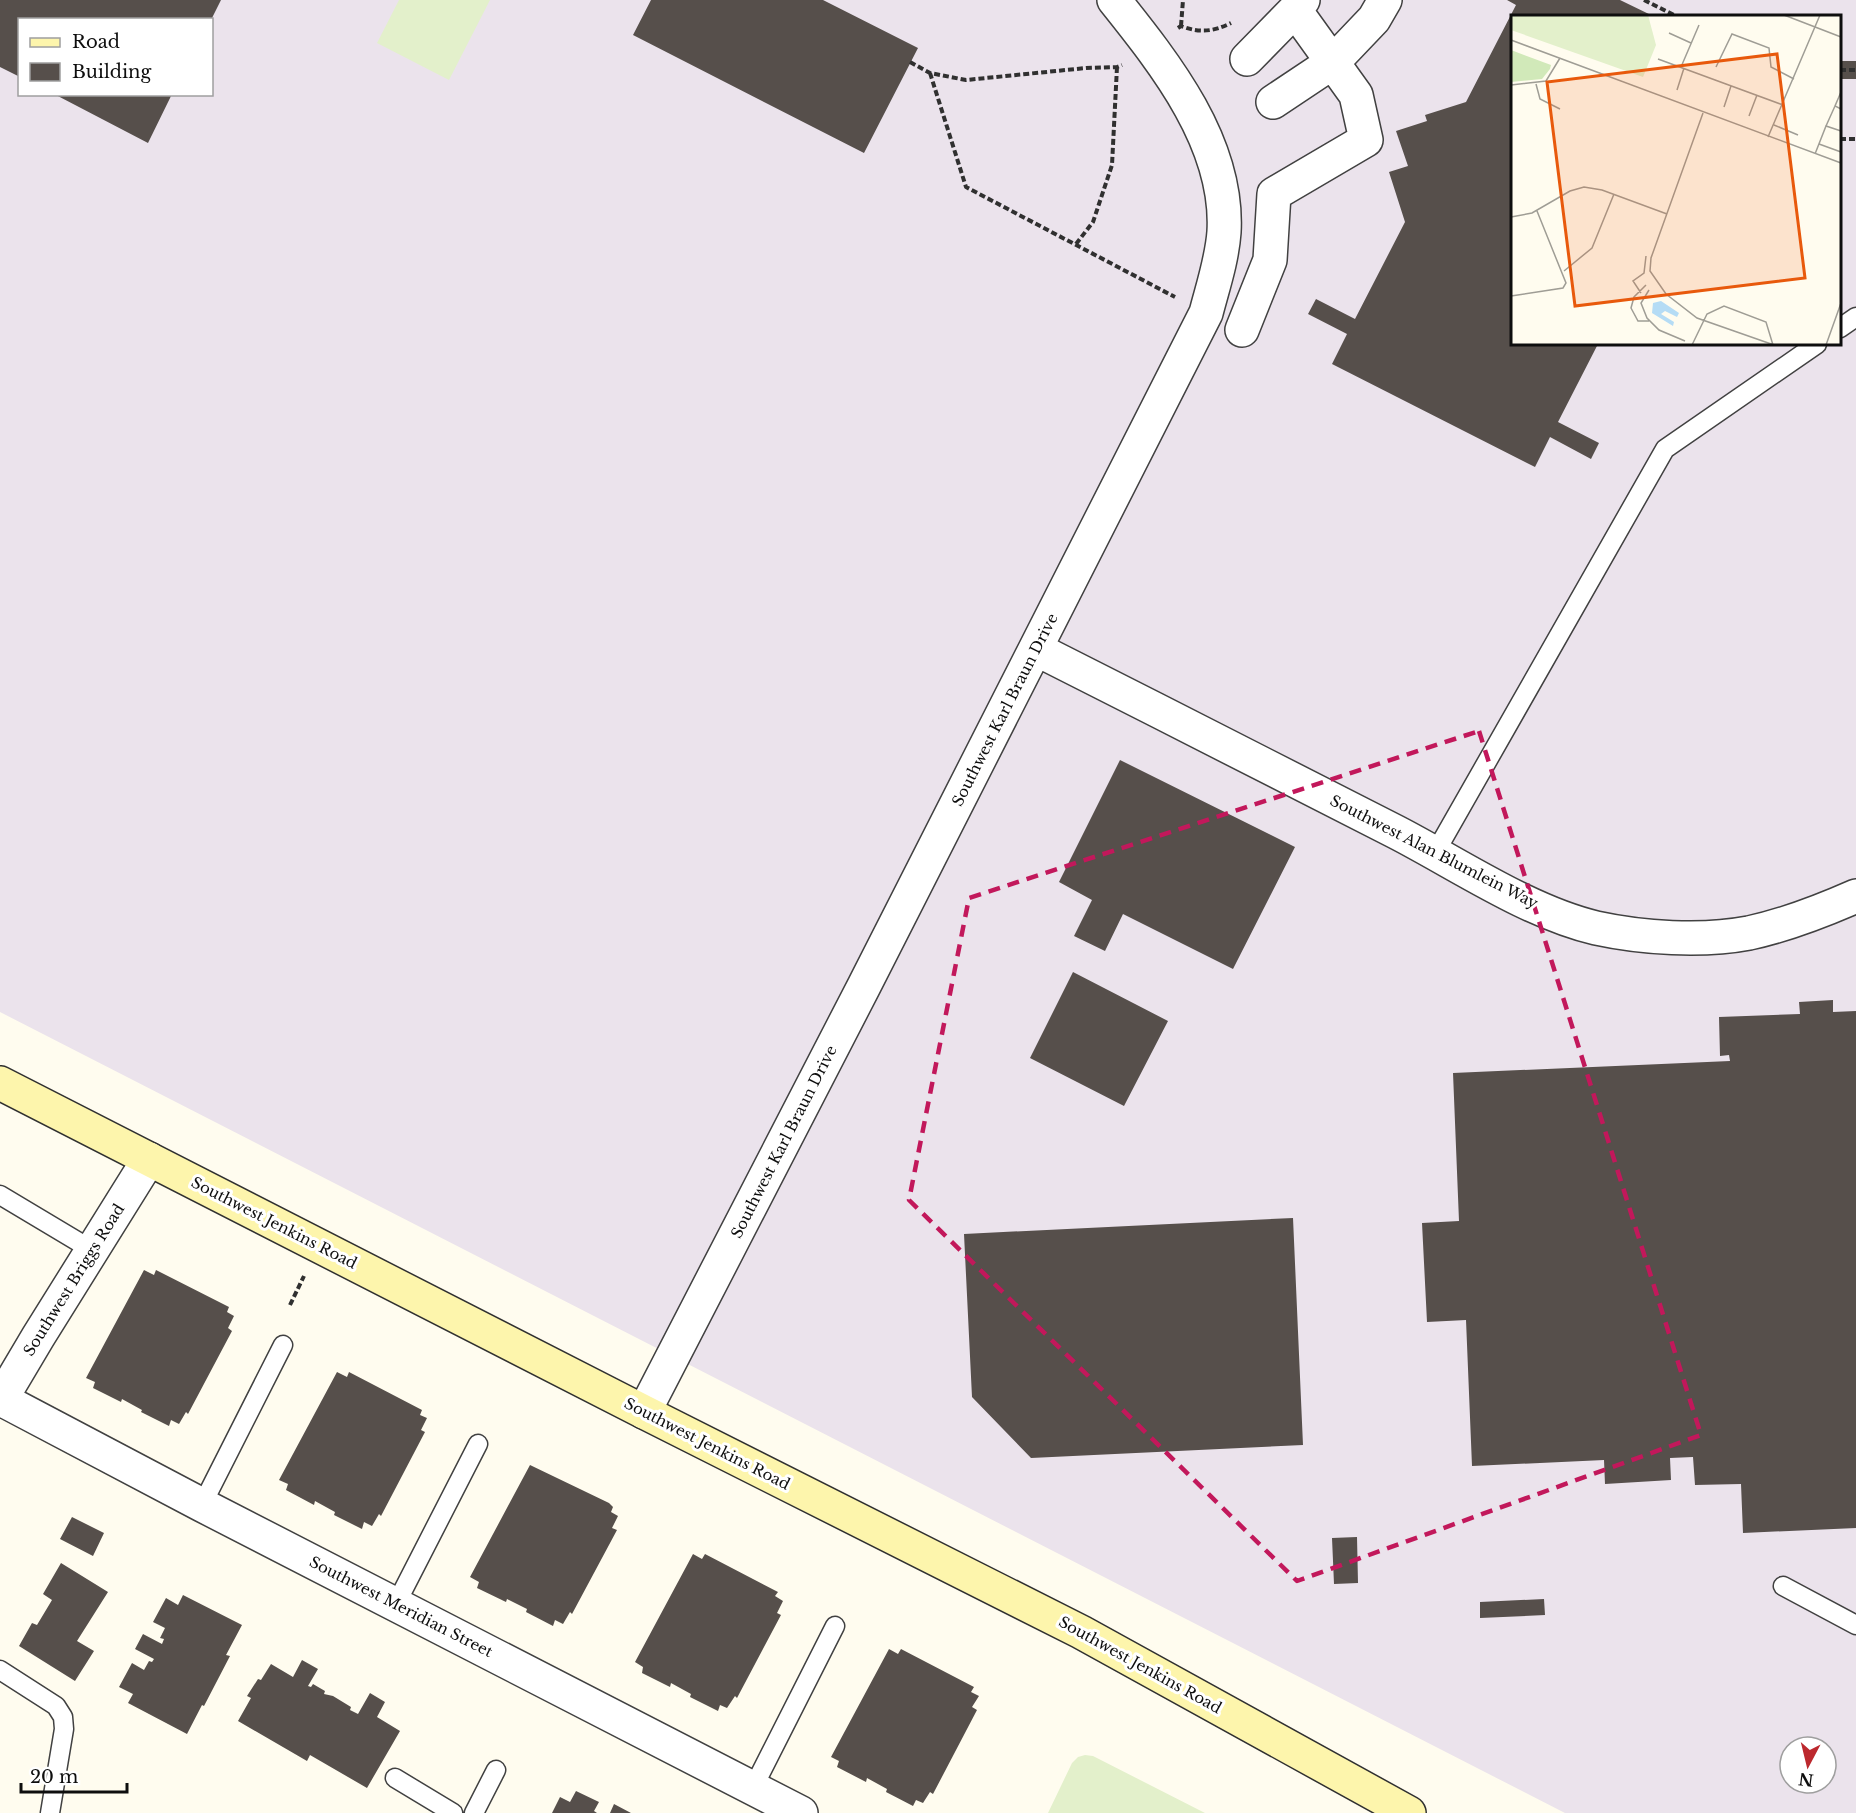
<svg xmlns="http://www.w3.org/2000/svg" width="1856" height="1813" font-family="'Libre Baskerville',serif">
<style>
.industrial{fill:#ebe3ec;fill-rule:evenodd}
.pitch{fill:#e3f0cb}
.building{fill:#564f4b}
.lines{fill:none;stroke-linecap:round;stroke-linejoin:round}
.lane-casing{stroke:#414141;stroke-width:21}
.street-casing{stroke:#414141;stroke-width:36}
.secondary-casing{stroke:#303030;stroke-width:36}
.path{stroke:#303030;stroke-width:4;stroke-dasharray:6 3;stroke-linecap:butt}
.lane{stroke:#fff;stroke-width:18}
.street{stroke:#fff;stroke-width:33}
.secondary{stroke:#fdf5ac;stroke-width:33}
.marked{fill:none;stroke:#c2185b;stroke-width:4.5;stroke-dasharray:12 8;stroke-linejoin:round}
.labels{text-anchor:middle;stroke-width:6;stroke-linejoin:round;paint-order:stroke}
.street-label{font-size:15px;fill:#0e0e0e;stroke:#fff}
.inset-road{fill:none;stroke:#9f9d95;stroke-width:1.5}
.view{fill:#e8590c;fill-opacity:0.15;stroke:#e8590c;stroke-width:3}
.inset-edge{fill:none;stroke:#0e0e0e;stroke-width:3}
</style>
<rect width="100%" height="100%" fill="#fffcef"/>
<!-- industrial -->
<path class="industrial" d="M0 0H1856V1813H1565L0 1012ZM1512 16H1840V344H1512ZM20 20H212V94H20ZM1790 1747H1826V1783H1790Z"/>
<!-- pitch -->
<path class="pitch" d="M399 0H490L449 80 377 43Z
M1085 1755 1093 1756 1205 1813H1048L1072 1763 1078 1757Z"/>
<!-- building -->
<path class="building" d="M0 0H221L211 20H20V77L0 67Z
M651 0H823L918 48 864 153 633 35Z
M1507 0H1620L1653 16H1512V344H1598L1558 422 1599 443 1591 459 1550 437 1535 467 1332 364 1347 334 1308 314 1316 299 1355 319 1405 222 1389 172 1408 166 1396 131 1427 121 1425 115 1466 102 1516 5Z
M1840 61H1856V79H1840Z
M54 94H172L148 143Z
M1120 760 1295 847 1233 969 1123 914 1105 951 1074 936 1092 900 1059 882Z
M1073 972 1168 1021 1124 1106 1030 1058Z
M1833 1000V1012L1856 1011V1528L1743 1533 1741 1484 1695 1485 1693 1457 1670 1458 1671 1480 1605 1484 1604 1460 1472 1466 1466 1320 1427 1322 1422 1223 1459 1221 1453 1073 1730 1061 1729 1055 1720 1056 1719 1017 1800 1014 1799 1002Z
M1293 1218 1303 1445 1031 1458 972 1397 964 1234Z
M144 1270 154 1275 156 1270 229 1307 227 1312 234 1316 228 1328 232 1331 188 1414 186 1412 179 1424 171 1420 169 1426 141 1412 142 1410 122 1399 121 1402 93 1388 95 1382 86 1378Z
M337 1372 347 1377 349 1372 422 1410 420 1415 427 1418 421 1430 425 1432 381 1516 379 1514 372 1526 364 1522 362 1529 334 1515 335 1512 315 1501 314 1505 286 1490 288 1484 279 1480Z
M530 1465 609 1503 613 1507 611 1512 618 1516 612 1528 617 1530 572 1614 570 1612 563 1624 555 1620 553 1626 526 1612 527 1609 507 1599 506 1602 477 1588 479 1582 470 1577Z
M72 1517 104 1533 93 1556 60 1539Z
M1357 1537 1358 1583 1334 1584 1332 1538Z
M693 1554 702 1559 705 1554 778 1592 775 1596 783 1601 777 1613 781 1615 737 1698 735 1696 727 1708 720 1705 718 1711 690 1697 691 1694 671 1683 670 1687 642 1673 643 1667 635 1662Z
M61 1563 108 1592 77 1641 94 1651 75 1681 19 1646 32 1623 37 1625 52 1600 43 1594Z
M183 1595 242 1625 226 1655 230 1656 204 1706 202 1705 187 1734 128 1703 133 1694 119 1687 132 1663 144 1670 149 1661 152 1662 154 1659 135 1649 143 1634 162 1644 164 1639 160 1638 165 1628 153 1622 166 1598 178 1605Z
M1544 1599 1545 1615 1480 1618V1602Z
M889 1649 898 1654 901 1649 974 1687 971 1692 979 1696 972 1707 977 1710 933 1794 930 1792 923 1803 916 1800 913 1806 886 1792 887 1789 867 1778 866 1782 837 1767 839 1761 831 1757Z
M302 1660 318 1669 308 1686 311 1687 313 1684 325 1691 324 1694 333 1696 351 1707 350 1710 358 1714 370 1693 385 1702 377 1717 400 1731 367 1788 310 1755 307 1761 238 1721 251 1698 247 1696 258 1679 261 1680 271 1664 293 1677Z
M576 1791 599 1802 594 1811 597 1813H552L560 1797 570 1802Z
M614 1804 631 1813H610Z"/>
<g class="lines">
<!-- lane casing -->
<g class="lane-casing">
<path id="lane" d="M1840 328 1856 317
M1435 853 1665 449 1817 344
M0 1195 92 1250
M202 1505 283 1345
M1783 1586 1856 1625
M396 1604 478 1444
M0 1670 56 1706 63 1717 64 1729 50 1813
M395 1778 453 1813
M753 1788 835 1626
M474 1813 496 1770"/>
</g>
<!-- street casing -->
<g class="street-casing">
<path id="street" d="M1247 59 1295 10 1303 0
M1273 102 1333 62 1374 19 1385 0
M1242 330 1270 260 1274 194 1366 140 1356 95 1295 10
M1036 649C1156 710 1276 770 1396 832 1458 864 1528 912 1596 928 1642 938 1702 942 1749 933 1786 925 1822 911 1856 896
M1 1399 202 1505 801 1813
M0 1401 38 1337 149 1159
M644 1412 864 986 1206 313C1213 286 1222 260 1224 232 1229 144 1166 65 1114 0"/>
</g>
<!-- secondary casing -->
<g class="secondary-casing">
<path id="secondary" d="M0 1083 644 1412 1081 1632 1409 1813"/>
</g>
<!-- path -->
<path class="path" d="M1644 0 1676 16
M1181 26 1183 0
M1178 28 1181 26C1199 33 1213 32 1231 23
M910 62 930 73 966 80 1086 68 1117 67 1122 65
M1840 70H1856
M930 73 966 187 1175 297
M1840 139H1856
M1076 244 1093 222 1112 165 1117 67
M290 1305 304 1276"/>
<!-- lane -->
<use href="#lane" class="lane"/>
<!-- street -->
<use href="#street" class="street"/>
<!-- secondary -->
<use href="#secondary" class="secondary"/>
</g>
<!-- marked area -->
<path class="marked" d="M1479 731 1701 1435 1297 1581 909 1200 969 898Z"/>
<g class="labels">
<!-- street labels -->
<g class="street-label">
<text transform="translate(1005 710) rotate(-63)" y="5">Southwest Karl Braun Drive</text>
<text transform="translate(1434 852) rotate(27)" y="5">Southwest Alan Blumlein Way</text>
<text transform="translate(784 1142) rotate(-63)" y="5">Southwest Karl Braun Drive</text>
<text transform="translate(274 1223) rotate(27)" y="5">Southwest Jenkins Road</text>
<text transform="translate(74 1280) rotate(-58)" y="5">Southwest Briggs Road</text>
<text transform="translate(707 1444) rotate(27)" y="5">Southwest Jenkins Road</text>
<text transform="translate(401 1607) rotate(27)" y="5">Southwest Meridian Street</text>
<text transform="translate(1140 1665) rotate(29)" y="5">Southwest Jenkins Road</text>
</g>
</g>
<!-- overview -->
<g transform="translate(1511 15)">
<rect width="330" height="330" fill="#fffcef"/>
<path d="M0 35 40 50 39 54 31 64 0 67Z" fill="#d1e9b9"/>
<path d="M0 0H137L145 30 132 62 0 15Z" fill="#e3f0cb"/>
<path d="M150 286 168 298 166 302 154 296 150 299 163 307 162 311 141 298 142 288Z" fill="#b5dcf5"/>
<path class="inset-road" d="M273 0 330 22M158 18 180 28M0 25 330 148M147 44 272 90M170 52 188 10M205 52 221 19 258 33 260 52 283 64M25 69 29 84 49 94M0 70 35 66 49 43M166 75 173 53M330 77 324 91 330 94M213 92 220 71M192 98 140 243 139 256 155 279 186 303 263 330M238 101 246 80M263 110 287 120M315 111 324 91M257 122 309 0M308 129 330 137M304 139 315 111 330 116M0 202 21 198 59 176 73 172 91 175 156 199M53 256 81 233 103 179M135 270 123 282 120 293 127 306H138M138 275 130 288 136 303 148 315 174 326M130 278 122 266 133 258 135 241M0 281 52 273 55 268 26 196M181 330 196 299 213 291 255 307 262 330M315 330 330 288"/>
<path class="view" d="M266 39 294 263 64 291 36 67Z"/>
<rect width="330" height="330" class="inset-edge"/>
</g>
<!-- legend -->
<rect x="18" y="18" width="195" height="78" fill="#ffffff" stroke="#9f9f9f" stroke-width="1.5"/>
<rect x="30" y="38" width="30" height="9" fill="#fdf5ac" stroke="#9f9f9f" stroke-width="1.5"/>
<text x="72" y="48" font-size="18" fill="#0e0e0e">Road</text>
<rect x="30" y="63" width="30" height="18" fill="#564f4b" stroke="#9f9f9f" stroke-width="1.5"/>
<text x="72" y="78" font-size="18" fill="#0e0e0e">Building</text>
<!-- north arrow -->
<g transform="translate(1808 1765) rotate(187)"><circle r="28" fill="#ffffff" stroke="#9f9f9f" stroke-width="1.5"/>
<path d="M0-4.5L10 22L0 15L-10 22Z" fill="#bc282e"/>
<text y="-9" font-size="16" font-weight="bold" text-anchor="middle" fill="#0e0e0e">N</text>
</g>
<!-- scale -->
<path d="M21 1783v9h106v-9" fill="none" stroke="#0e0e0e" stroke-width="3"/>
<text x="30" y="1783" font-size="18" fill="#0e0e0e" stroke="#ffffff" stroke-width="4.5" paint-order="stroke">20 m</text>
</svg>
